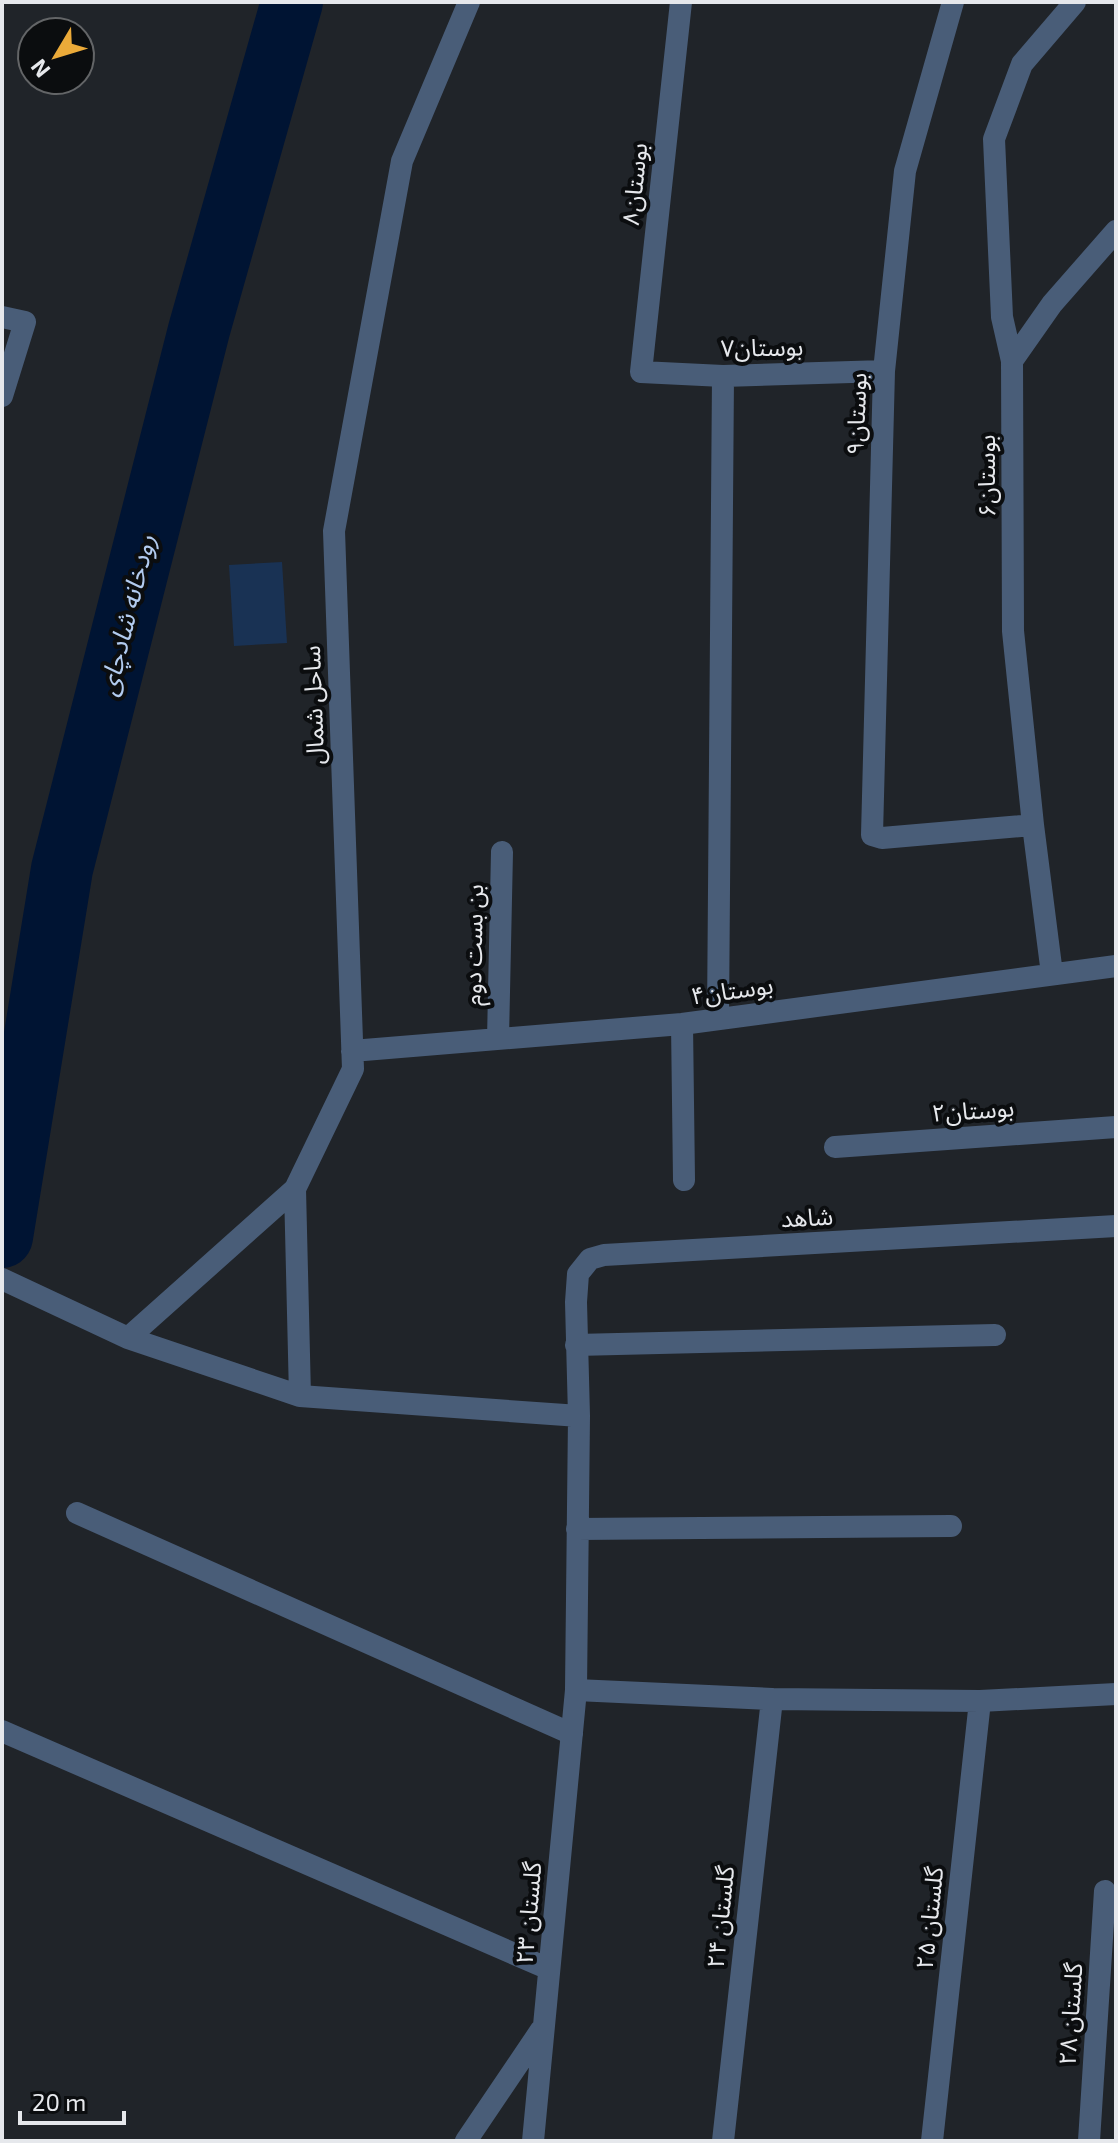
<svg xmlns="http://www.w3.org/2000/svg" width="1118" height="2143" font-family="'Exo 2','Noto Sans Arabic',sans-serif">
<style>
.green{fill:#193254}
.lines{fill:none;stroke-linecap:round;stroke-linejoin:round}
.river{stroke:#001433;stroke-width:62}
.minor{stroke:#495d78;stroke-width:22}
.labels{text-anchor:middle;stroke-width:8;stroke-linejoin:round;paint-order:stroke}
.street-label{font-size:24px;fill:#e6e8ec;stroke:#0b0d0f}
.water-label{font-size:26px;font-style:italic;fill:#b2cbef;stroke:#0b0d0f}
</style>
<rect width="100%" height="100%" fill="#202429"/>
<!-- green -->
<path class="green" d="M282 562 287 643 234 646 229 565Z"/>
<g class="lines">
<!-- river -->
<path class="river" d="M2 1237 62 869 199 330 292 2"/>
<!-- minor -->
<path class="minor" d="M681 2 641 372 723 376 884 371
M953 2 905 171 884 371 872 835 882 838 1033 825
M2 317 25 322 2 396
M1012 361 1052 304 1116 231
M1052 974 1033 825 1013 631 1012 361 1002 317 994 139 1022 64 1075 2
M718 1019 723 376
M682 1024 684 1180
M498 1039 502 852
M352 1051 682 1024 1116 966
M835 1147 1116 1127
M295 1189 300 1396
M2 1279 128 1338 300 1396 579 1416
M128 1338 295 1189 353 1069 334 531 402 161 469 2
M576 1345 995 1335
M77 1513 572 1734
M577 1529 951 1526
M576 1690 772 1699 980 1701 1116 1694
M2 1731 549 1969
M466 2141 541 2030
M533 2141 576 1690 579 1416 576 1302 578 1274 590 1259 604 1255 1116 1226
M723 2141 772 1699
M932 2141 980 1701
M1089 2141 1105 1891"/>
</g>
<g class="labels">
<!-- street labels -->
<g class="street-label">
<text transform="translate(635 184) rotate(-84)" y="8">بوستان۸</text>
<text transform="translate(762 348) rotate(-1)" y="8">بوستان۷</text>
<text transform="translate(857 414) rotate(-88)" y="8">بوستان۹</text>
<text transform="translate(987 476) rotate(-90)" y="8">بوستان۶</text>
<text transform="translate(314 705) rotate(-92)" y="8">ساحل شمال</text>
<text transform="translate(474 945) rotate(-89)" y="8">بن بست دوم</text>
<text transform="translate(732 991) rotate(-8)" y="8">بوستان۴</text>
<text transform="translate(973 1111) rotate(-4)" y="8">بوستان۲</text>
<text transform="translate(807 1218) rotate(-3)" y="8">شاهد</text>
<text transform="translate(529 1913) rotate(-85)" y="8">گلستان ۲۳</text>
<text transform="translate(721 1917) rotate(-84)" y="8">گلستان ۲۴</text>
<text transform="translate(930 1918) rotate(-84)" y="8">گلستان ۲۵</text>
<text transform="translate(1071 2014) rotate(-86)" y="8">گلستان ۲۸</text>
</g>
<!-- water labels -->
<g class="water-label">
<text transform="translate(127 615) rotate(-76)" y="9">رودخانه شادچای</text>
</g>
</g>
<!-- border -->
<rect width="1118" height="2143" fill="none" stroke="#e6e8ec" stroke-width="8"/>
<!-- north arrow -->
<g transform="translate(56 56) rotate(232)"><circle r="38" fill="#0b0d0f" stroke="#636567" stroke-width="2"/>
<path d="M0-6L14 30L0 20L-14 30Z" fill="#ebaa39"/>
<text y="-12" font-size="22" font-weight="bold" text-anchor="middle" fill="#e6e8ec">N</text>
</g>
<!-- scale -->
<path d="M20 2111v12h104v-12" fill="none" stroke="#e6e8ec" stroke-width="4"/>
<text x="32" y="2111" font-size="24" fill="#e6e8ec" stroke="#0b0d0f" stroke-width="6" paint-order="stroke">20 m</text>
</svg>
